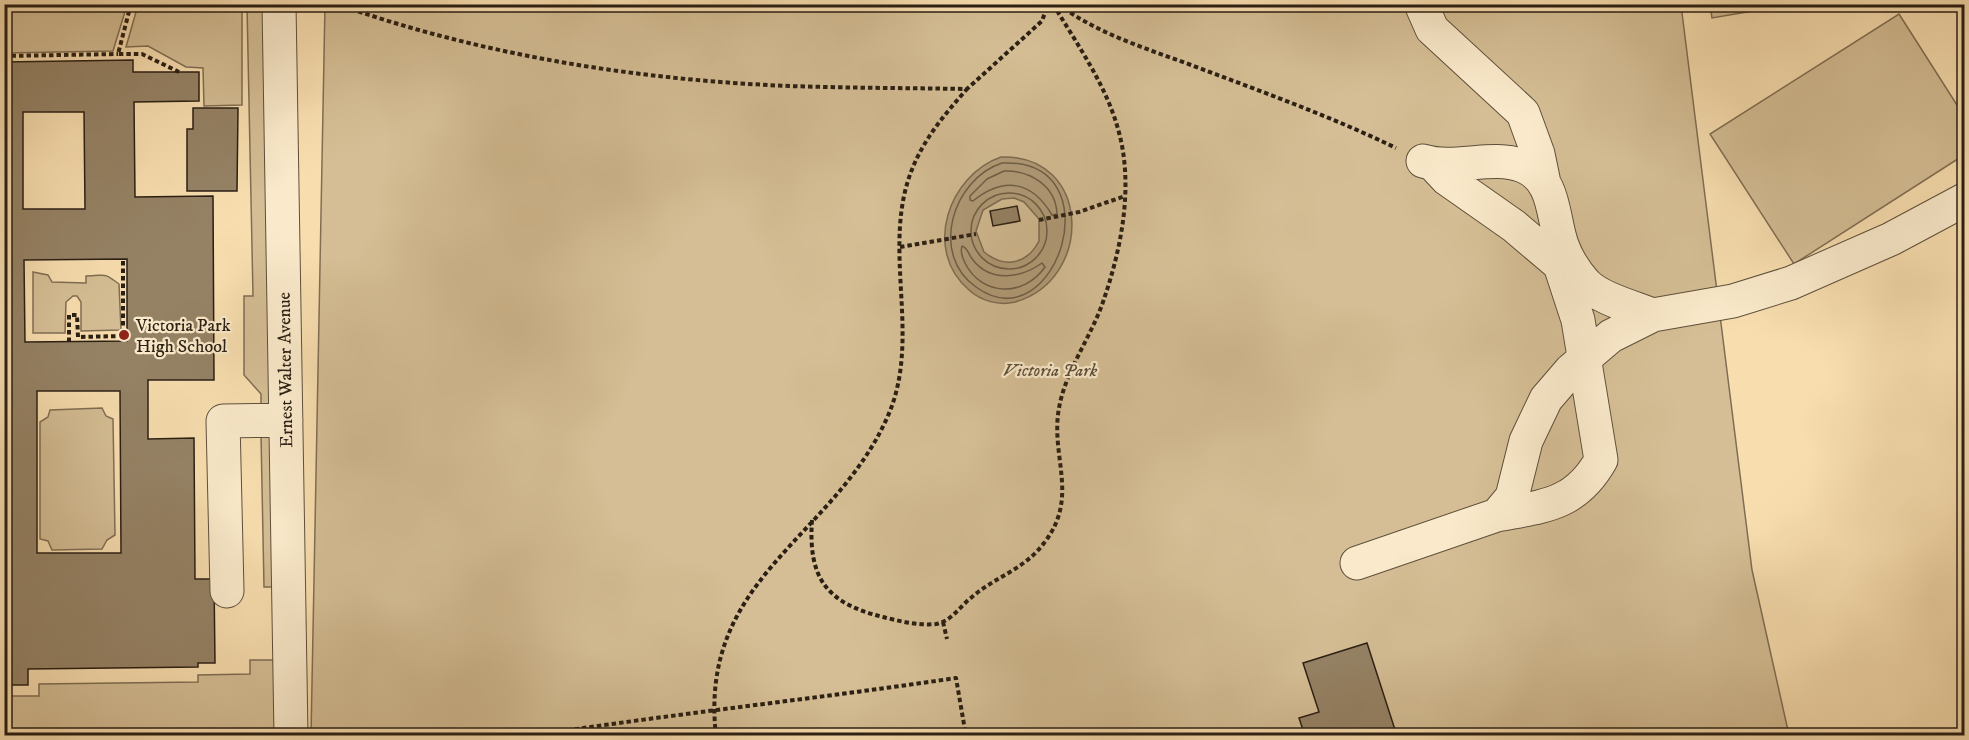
<svg xmlns="http://www.w3.org/2000/svg" width="1969" height="740" font-family="'IM FELL DW Pica',serif">
<style>
.green{fill:#d5be95;stroke:#806e54;stroke-width:1.5}
.water{fill:#b29d7a;stroke:#7c6b51;stroke-width:1.5;fill-rule:evenodd}
.lines{fill:none;stroke-linecap:round;stroke-linejoin:round}
.shore{stroke:#6e5e47;stroke-width:1.5}
.building{fill:#958265;stroke:#2a1f14;stroke-width:1.5;fill-rule:evenodd}
.minor-casing{stroke:#5e4f3b;stroke-width:35}
.path{stroke:#2a1f14;stroke-width:4;stroke-dasharray:4.5 3;stroke-linecap:butt}
.minor{stroke:#faeacb;stroke-width:33}
.poi-dot{fill:#8f2418;stroke:#faeacb;stroke-width:2}
.labels{text-anchor:middle;stroke-width:4.5;stroke-linejoin:round;paint-order:stroke}
.poi-label{font-size:18px;fill:#2a1f14;stroke:#faeacb;text-anchor:start}
.street-label{font-size:18px;fill:#2a1f14;stroke:#faeacb}
.park-label{font-size:18px;font-style:italic;fill:#5d4f3b;stroke:#faeacb}
</style>
<rect width="100%" height="100%" fill="#f8deaf"/>
<filter id="stains"><feTurbulence type="fractalNoise" baseFrequency=".00333" numOctaves="4"/><feColorMatrix values="0 0 0 0 .2 0 0 0 0 .09 0 0 0 0 .02 0 0 0 .5 -.17"/></filter>
<radialGradient id="worn" r=".72"><stop offset=".6" stop-color="#630" stop-opacity="0"/><stop offset="1" stop-color="#630" stop-opacity=".3"/></radialGradient>
<!-- green -->
<path class="green" d="M1710 4H1788V5L1712 18Z
M4 5 5 4 127 5 113 51 5 53Z
M138 5H242V105L204 106 203 68 186 67 148 46 126 47Z
M247 5H270L276 394 268 405 261 408V394L244 375V296H253Z
M325 5H1681L1752 570 1789 735 311 736Z
M1899 14 1964 116V155L1794 264 1710 134Z
M33 272 48 275 52 282 86 283V276C106 276 102 271 119 284L121 330 81 331V302L77 296H73L66 302 65 333H33Z
M102 408 106 416 113 419 115 535 107 540 102 549 52 550 48 541 40 539V422L48 417 50 410Z
M261 435 271 438 279 587H264Z
M250 660H281V735H5L4 696H39V684L198 682V675L250 674Z"/>
<!-- water -->
<path class="water" d="M1001 157C1092 154 1094 280 1015 302 999 306 981 301 969 290 922 250 949 175 1001 157ZM1014 198 1024 202 1039 219V241C1027 264 1005 269 984 252L976 231 983 210 1002 199Z"/>
<g class="lines">
<!-- shore -->
<path class="shore" d="M1002 163C1116 158 1056 345 976 287 929 254 953 179 1002 163Z
M1004 171C1030 170 1056 186 1057 214L1052 215C1032 181 1004 176 973 201L970 200V196L987 179Z
M971 231a38 38 0 1 1 76 0a38 38 0 1 1-76 0Z
M962 246C968 248 968 254 973 260 991 283 1021 278 1042 263L1045 267C1024 297 982 297 965 263 962 257 960 252 962 246Z"/>
</g>
<!-- building -->
<path class="building" d="M133 60V72H199V101L134 102 135 197 213 196 214 380H148V439L194 438 195 579H214L215 663H198V667L28 669V685H4V62ZM23 112H84L85 209H23ZM127 259V341L25 342 24 260ZM37 391H120L121 553H37Z
M193 108H238L237 191H187V129H193Z
M1017 206 1020 221 993 226 990 211Z
M1367 643 1397 736H1305L1299 718 1319 712 1303 663Z"/>
<g class="lines">
<!-- minor casing -->
<g class="minor-casing">
<path id="minor" d="M279 4 291 736
M1421 4 1432 29 1523 113 1538 154 1544 183
M1423 161C1455 171 1492 154 1523 166 1556 179 1552 217 1562 245 1567 259 1576 273 1586 284 1601 299 1633 307 1653 315
M1433 164 1447 179 1514 226 1560 265 1578 320 1601 460C1575 506 1543 506 1497 515
M1357 563 1497 515 1512 497 1526 441 1546 399 1571 370 1611 336 1653 315 1733 301 1791 283 1891 239 1964 200
M227 591 223 421 286 420"/>
</g>
<!-- path -->
<path class="path" d="M131 4 118 54H142L179 72
M337 4C480 55 638 80 789 86 849 88 908 88 967 89L1042 21 1048 4
M1058 4C1098 34 1145 48 1191 65 1260 91 1330 116 1396 148
M4 56 118 54
M1039 220 1079 212 1125 196
M900 247 976 234
M69 342V315H77L78 337 123 336V259
M812 520C808 578 826 603 883 617 899 621 919 626 936 624 952 621 960 606 972 597 995 577 1025 569 1044 543 1080 497 1050 457 1059 408 1066 369 1092 336 1104 299 1122 246 1134 184 1118 129 1106 85 1077 44 1053 4
M943 622 947 639
M530 736C672 714 814 699 956 678L966 736
M716 736C698 578 832 540 887 418 923 339 881 251 911 172 923 140 944 115 967 89"/>
<!-- minor -->
<use href="#minor" class="minor"/>
</g>
<!-- markers -->
<circle class="poi-dot" cx="124" cy="335" r="6"/>
<g class="labels">
<!-- poi labels -->
<g class="poi-label">
<text x="136" y="331">Victoria Park<tspan x="136" dy="21">High School</tspan></text>
</g>
<!-- street labels -->
<g class="street-label">
<text transform="translate(285 370) rotate(-91)" y="6">Ernest Walter Avenue</text>
</g>
<!-- park labels -->
<g class="park-label">
<text x="1050" y="376">Victoria Park</text>
</g>
</g>
<!-- margin -->
<rect width="1969" height="740" fill="none" stroke="#f8deaf" stroke-width="24"/>
<rect x="6" y="6" width="1957" height="728" fill="none" stroke="#2a1f14" stroke-width="3"/>
<rect x="12" y="12" width="1945" height="716" fill="none" stroke="#2a1f14" stroke-width="1.5"/>
<rect width="100%" height="100%" filter="url(#stains)"/>
<rect width="100%" height="100%" fill="url(#worn)"/>
</svg>
